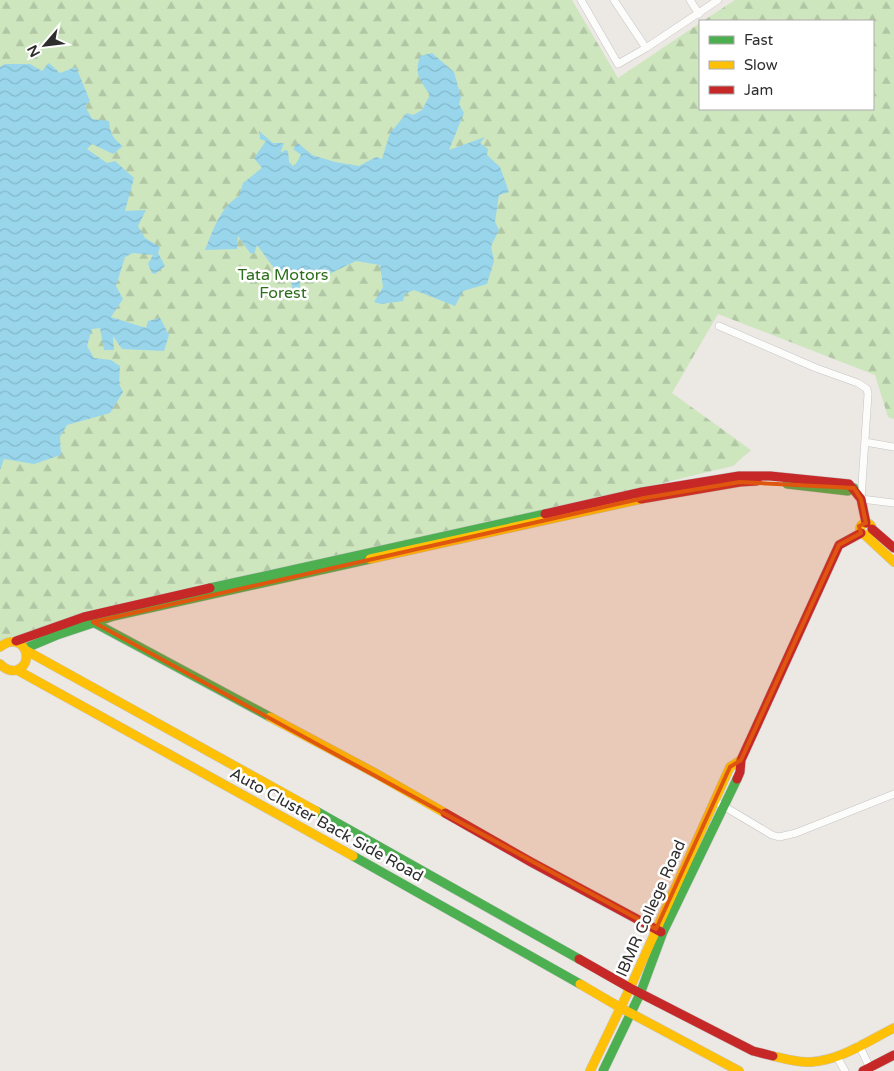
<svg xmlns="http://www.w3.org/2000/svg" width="894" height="1071" font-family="'Varela Round',sans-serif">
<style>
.forest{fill:url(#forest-firs)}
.water{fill:url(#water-waves)}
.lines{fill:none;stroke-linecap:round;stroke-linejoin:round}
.street-casing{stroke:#c5c4c5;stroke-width:8}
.fast-casing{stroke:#c5c4c5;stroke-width:10}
.slow-casing{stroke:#c5c4c5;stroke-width:10}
.jam-casing{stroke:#c5c4c5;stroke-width:10}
.street{stroke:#fcfcfb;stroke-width:7}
.fast{stroke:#4caf50;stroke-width:9}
.slow{stroke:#ffc107;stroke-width:9}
.jam{stroke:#c62828;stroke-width:9}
.marked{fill:#df570e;fill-opacity:0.2;stroke:#df570e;stroke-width:4;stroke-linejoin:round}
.labels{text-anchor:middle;stroke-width:5;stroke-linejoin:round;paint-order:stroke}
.park-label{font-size:16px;fill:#2c6e1b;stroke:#fff}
.street-label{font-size:16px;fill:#2e2e2e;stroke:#fff}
</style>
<defs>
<pattern id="forest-firs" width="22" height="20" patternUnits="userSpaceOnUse" patternTransform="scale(1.25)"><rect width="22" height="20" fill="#cee6be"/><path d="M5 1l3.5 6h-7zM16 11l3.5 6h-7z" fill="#b1c6a4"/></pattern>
<pattern id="water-waves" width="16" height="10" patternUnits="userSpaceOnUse" patternTransform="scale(1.25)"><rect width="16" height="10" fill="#99d6ec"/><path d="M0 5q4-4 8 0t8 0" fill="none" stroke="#84b8cb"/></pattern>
</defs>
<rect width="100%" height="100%" fill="#ece8e4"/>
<!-- forest -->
<path class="forest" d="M0 0H572L618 78 700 23V109H873V21H703L735 0H894V419L888 417 875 375 718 314 672 393 751 450 733 466 0 643Z"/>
<!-- water -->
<path class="water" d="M432 53 454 72 461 97 459 104 464 113 449 150 485 137 480 143 488 149 487 155 500 167 509 192 499 195 495 222 499 230 491 246 494 261 487 284 463 291 455 306 414 290 405 294 403 301 381 304 374 302 383 287 380 265 356 261 325 276 310 269 313 283 302 273 298 296 295 295 291 284 296 278 274 268 257 245 254 254 250 253 238 236 237 249 205 250C213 231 220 207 239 196L243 183 262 168 254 158 266 141 260 139 259 131 273 143H284L280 154 285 150 288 151 289 162 294 167 301 155 293 149 298 143 312 155 335 162 359 166 376 157 382 159 390 133 407 113 413 115 422 110 430 95C420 79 414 76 420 56Z
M49 63 60 73 76 67 90 101 85 106 92 119 109 121C110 133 113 139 123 146L113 154 92 144 87 149 107 163 115 161 134 178 125 211 146 210 138 226 145 238 160 247 158 253 165 266 155 274 152 273 148 264 153 255 133 253 125 257 116 286 123 299 111 317 146 328 148 321 160 318 169 335 164 351 122 349 113 336 114 350H104L100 328 92 329 87 346 94 358 111 360 120 366 119 384 123 392 110 413 67 425 60 437 61 455 34 464 4 459 0 470V67L5 64H30L42 71Z"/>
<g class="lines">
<!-- street casing -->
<g class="street-casing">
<path id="street" d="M581 0 618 64 646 48 718 0
M614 0 646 48
M690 0 699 14
M719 326 816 368 858 383 867 389 868 394 861 499 894 503
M865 442 894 447
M720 804 772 835 779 837 796 833 894 794
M859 1045 871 1070
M837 1057 845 1071"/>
</g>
<!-- fast casing -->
<g class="fast-casing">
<path id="fast" d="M787 484 848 491 854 488
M210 588 545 514
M91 621 270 717
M26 648 57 635 114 616 370 559
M316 811 579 959
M353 856 580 984
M603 1071 640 994 663 932 737 779"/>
</g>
<!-- slow casing -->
<g class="slow-casing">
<path id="slow" d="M860 529a6 6 0 1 1 12 0a6 6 0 1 1-12 0Z
M866 536 894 562
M370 559 641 499
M0 647C24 629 36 663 17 670 10 672 5 669 0 664
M27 651 316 811
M17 670 353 856
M270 717 375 773 445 813
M580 984 621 1008 739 1071
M773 1056C785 1059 799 1063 811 1062 841 1060 868 1041 894 1028
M590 1071 630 988 730 767 741 760"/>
</g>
<!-- jam casing -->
<g class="jam-casing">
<path id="jam" d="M641 499 740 482 757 481
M545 514 642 492 739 476H770L849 484 861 499 866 523
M872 529 894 548
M16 641 84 617 210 588
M737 779 740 772 741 760 839 545 861 533
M445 813 531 862 661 932
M579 959 630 988 753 1051 773 1056
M863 1071 894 1055"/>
</g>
<!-- street -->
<use href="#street" class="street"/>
<!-- fast -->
<use href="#fast" class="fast"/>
<!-- slow -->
<use href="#slow" class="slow"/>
<!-- jam -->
<use href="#jam" class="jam"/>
</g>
<!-- marked area -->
<path class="marked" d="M740 482 854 488 861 499 866 523 859 526 861 533 839 545 741 760 730 767 656 929 93 622 644 498Z"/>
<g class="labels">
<!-- park labels -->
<g class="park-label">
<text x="283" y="280">Tata Motors<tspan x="283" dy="18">Forest</tspan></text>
</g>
<!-- street labels -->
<g class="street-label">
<text transform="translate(327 824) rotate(29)" y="6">Auto Cluster Back Side Road</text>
<text transform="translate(650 908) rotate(-66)" y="6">IBMR College Road</text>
</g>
</g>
<!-- legend -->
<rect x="699" y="20" width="175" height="90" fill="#ffffff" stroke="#ababab"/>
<rect x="709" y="36" width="25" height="8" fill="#4caf50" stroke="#ababab"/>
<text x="744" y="45" font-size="15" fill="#2e2e2e">Fast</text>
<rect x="709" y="61" width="25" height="8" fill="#ffc107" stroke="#ababab"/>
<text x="744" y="70" font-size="15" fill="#2e2e2e">Slow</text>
<rect x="709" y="86" width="25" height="8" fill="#c62828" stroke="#ababab"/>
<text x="744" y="95" font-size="15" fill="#2e2e2e">Jam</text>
<!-- north arrow -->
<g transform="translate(45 45) rotate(242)" stroke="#ffffff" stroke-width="4" paint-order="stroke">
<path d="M0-4L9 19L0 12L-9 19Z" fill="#2e2e2e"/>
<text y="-8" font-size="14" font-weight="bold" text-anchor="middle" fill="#2e2e2e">N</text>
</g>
</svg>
